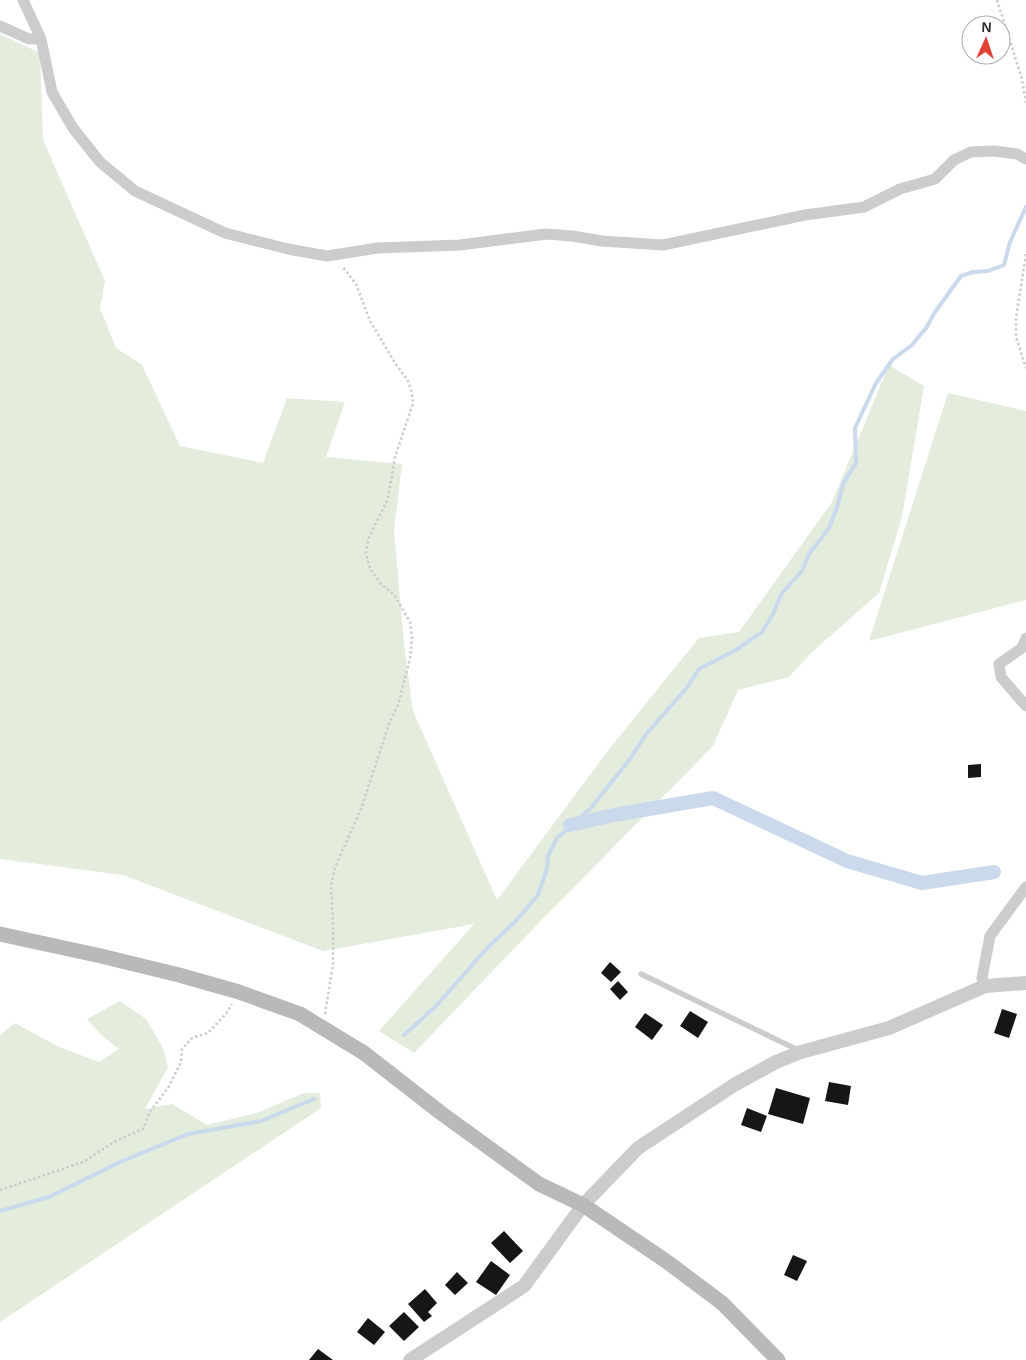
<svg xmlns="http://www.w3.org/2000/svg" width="1026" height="1360" font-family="Arial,sans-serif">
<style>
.green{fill:#e3ecdd}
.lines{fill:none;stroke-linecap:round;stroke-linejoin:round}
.stream{stroke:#cad9eb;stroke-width:4}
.canal{stroke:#cad9eb;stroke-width:14}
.building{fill:#161616}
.path{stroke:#ccc;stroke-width:2.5;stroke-dasharray:2.5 2.5;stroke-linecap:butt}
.service{stroke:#ccc;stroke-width:5.5}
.minor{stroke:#ccc;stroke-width:11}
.tertiary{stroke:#ccc;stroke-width:14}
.secondary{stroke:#b9b9b9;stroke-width:15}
</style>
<rect width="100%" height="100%" fill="#fff"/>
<!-- green -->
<path class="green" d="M0 34 40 53 43 140 105 281 100 308 116 348 142 365 180 446 263 463 287 398 345 402 326 457 402 464 394 531 404 644 413 711 497 900 610 748 699 638 739 632 832 502 889 365 924 386 902 517 879 593 811 653 789 677 738 690 713 746 529 933 414 1053 379 1031 474 924 323 951 123 875 0 859Z
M948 393 1026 411V600L869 641Z
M120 1001 146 1019 163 1048 168 1067 145 1109 172 1104 207 1125 257 1113 304 1093H320L321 1108 0 1322V1035L15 1023 59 1047 99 1062 119 1049 101 1035 87 1019Z"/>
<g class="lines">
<!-- stream -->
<path class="stream" d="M404 1035 436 1006 490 945 514 923 538 895 547 869 548 856 557 838 590 809 630 759 647 733 686 689 699 669 736 650 762 632 772 616 782 593 802 571 809 554 829 528 837 508 843 484 856 463 855 428 876 383 893 359 912 345 926 328 935 312 961 276 973 272 988 271 1004 265 1010 242 1026 207
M0 1211 49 1197 120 1162 188 1134 261 1121 314 1099"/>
<!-- canal -->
<path class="canal" d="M570 825 614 815 713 798 847 861 922 883 994 872"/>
</g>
<!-- building -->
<path class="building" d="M981 764V777L968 778V765Z
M610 962 621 972 611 982 601 973Z
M618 981 628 992 620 1000 610 989Z
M1002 1009 1017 1014 1009 1038 994 1033Z
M690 1011 708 1022 698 1038 680 1026Z
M645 1013 663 1025 652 1040 635 1027Z
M829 1082 851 1086 848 1105 825 1101Z
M776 1088 810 1098 803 1124 768 1114Z
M747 1108 767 1116 761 1132 741 1125Z
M504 1231 523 1251 510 1263 491 1243Z
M793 1255 807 1261 797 1281 784 1275Z
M491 1261 510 1275 496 1295 476 1282Z
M457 1272 468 1283 455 1295 445 1285Z
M425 1289 437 1303 428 1312 432 1316 424 1322 408 1304Z
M404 1312 419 1327 404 1341 389 1326Z
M368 1318 385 1332 374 1345 357 1332Z
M318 1349 333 1360H309Z"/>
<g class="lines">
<!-- path -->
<path class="path" d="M997 0 1022 79 1026 103
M1026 254 1016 318V337L1026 368
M325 1014 333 964V921L331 887 335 867 361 809 389 724 398 705 410 659 412 638 410 622 395 596 381 584 370 569 366 553 369 537 388 499 395 457 413 403 412 393 408 381 395 363 370 321 356 284 342 266
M0 1190 83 1162 114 1142 144 1128 149 1113 168 1088 181 1062 182 1049 192 1038 208 1033 226 1014 232 1004"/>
<!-- service -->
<path class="service" d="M641 974 800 1051"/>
<!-- minor -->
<path class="minor" d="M23 0 41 39 52 92 73 128 100 162 135 191 225 233 288 249 327 256 378 248 460 245 546 234 572 236 602 241 663 245 805 215 864 207 900 189 935 179 954 160 971 152 994 151 1017 154 1026 159
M0 26 29 39H41
M1026 638 1022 648 999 664 1001 677 1026 706
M985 986 982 978 990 936 1026 887"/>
<!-- tertiary -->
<path class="tertiary" d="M410 1360 524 1286 583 1205 638 1148 734 1085 776 1062 801 1052 889 1028 985 986 1026 983"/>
<!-- secondary -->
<path class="secondary" d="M0 934 101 956 179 975 239 992 300 1014 364 1053 441 1113 539 1184 583 1205 666 1261 722 1303 778 1360"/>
</g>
<!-- north arrow -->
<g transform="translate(986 40) rotate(3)"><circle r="24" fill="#ffffff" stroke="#acacac"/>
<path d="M0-4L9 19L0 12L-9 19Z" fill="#e24135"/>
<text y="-8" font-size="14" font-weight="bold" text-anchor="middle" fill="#2f2f2f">N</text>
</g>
</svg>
